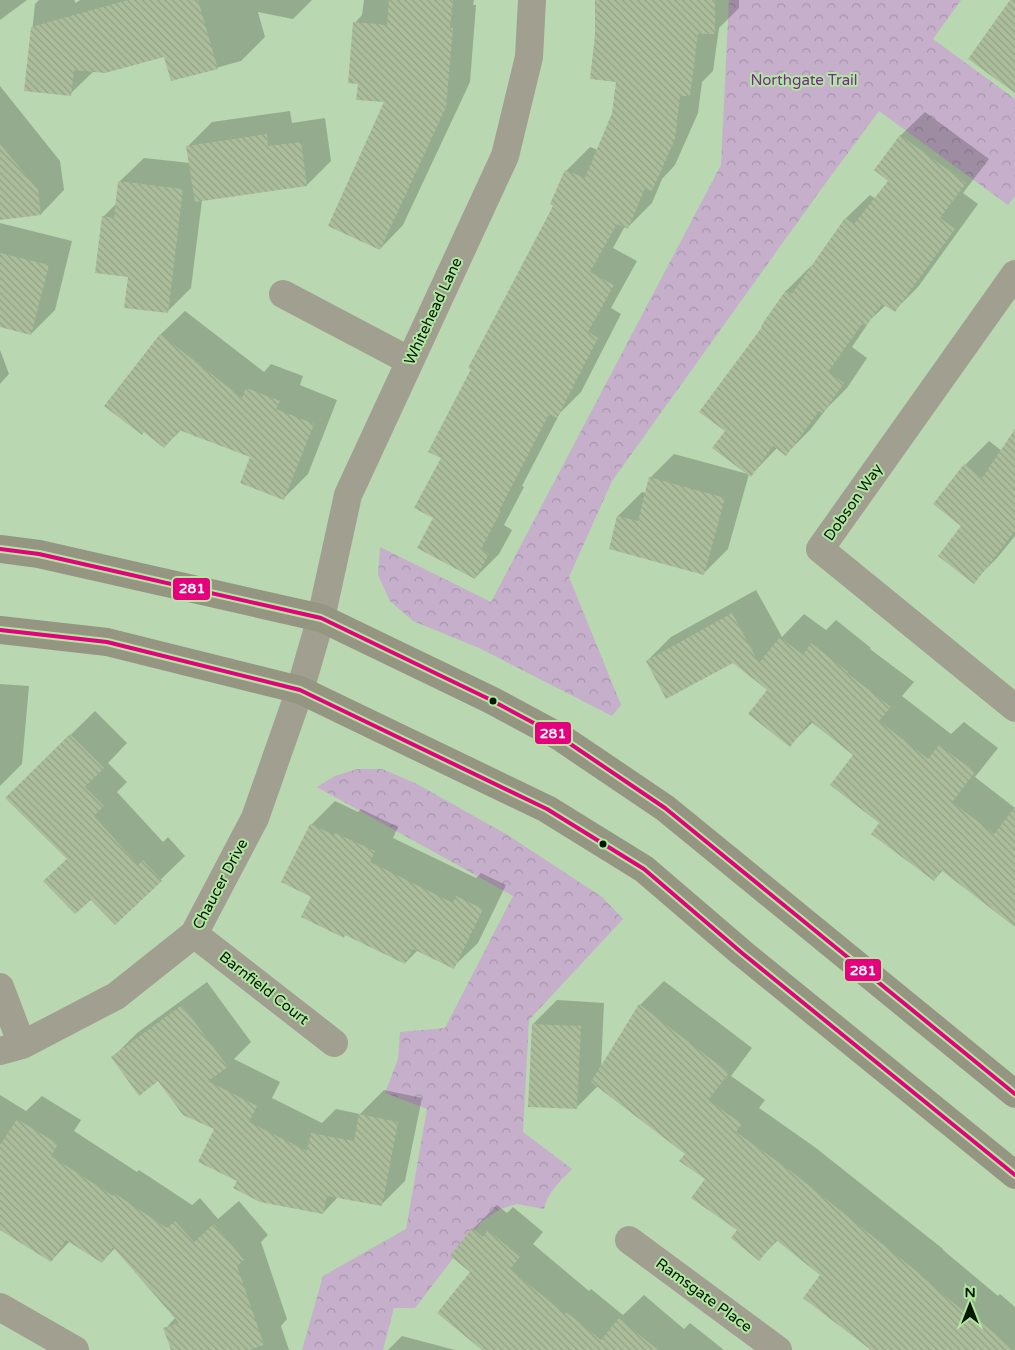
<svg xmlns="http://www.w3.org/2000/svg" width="1015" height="1350" font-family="'Varela Round',sans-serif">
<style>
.park{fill:url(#park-crowns)}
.shadow{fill:#0003}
.building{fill:url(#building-back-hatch)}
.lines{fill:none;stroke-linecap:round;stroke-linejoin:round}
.minor{stroke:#a09f90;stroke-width:28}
.major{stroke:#949681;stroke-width:28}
.bus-1-casing{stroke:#b1e7a1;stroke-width:8}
.bus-1{stroke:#e5007d;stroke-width:4}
.bus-dot{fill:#041701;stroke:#b1e7a1;stroke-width:2}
.labels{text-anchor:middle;stroke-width:4;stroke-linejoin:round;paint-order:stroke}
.park-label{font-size:15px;fill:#7b2890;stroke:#b1e7a1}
.street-label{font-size:15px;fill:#041701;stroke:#b1e7a1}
.line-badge{stroke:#b1e7a1;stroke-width:2}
.badge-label{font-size:14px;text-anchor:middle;font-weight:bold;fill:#fff}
</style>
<defs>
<pattern id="park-crowns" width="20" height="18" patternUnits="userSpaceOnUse" patternTransform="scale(1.25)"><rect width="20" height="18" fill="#c5afcb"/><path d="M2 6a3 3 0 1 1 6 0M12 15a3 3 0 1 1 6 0" fill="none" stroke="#a896ad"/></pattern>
<pattern id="building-back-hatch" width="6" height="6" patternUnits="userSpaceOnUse" patternTransform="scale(1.25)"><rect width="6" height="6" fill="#acbd9c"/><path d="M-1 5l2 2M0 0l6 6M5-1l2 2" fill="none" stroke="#92a285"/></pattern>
</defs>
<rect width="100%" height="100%" fill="#b9d7b1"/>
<!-- park -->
<path class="park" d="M729 0H961L933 39 1015 99V196L1008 205 879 111 822 188 612 481 569 577 621 705 612 716 479 648 413 621 390 601 378 575 380 547 491 602 721 165Z
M357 769H382L415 783 506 834 602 897 623 919 529 1020 523 1132 572 1169C560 1182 548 1191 544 1209L517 1204 500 1209 481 1222 415 1308H394L383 1350H302L323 1276 406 1229 427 1109 385 1093 398 1059 400 1032 445 1028 513 896 317 787 335 776Z"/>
<!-- shadow -->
<path class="shadow" d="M0 0H27L0 20Z
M39 0H74L76 3 80 0H312L293 19 258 12 265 37 241 61 172 80 165 55 94 71 70 94 26 90 35 4Z
M364 0H474L473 5H476L470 82 403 225 380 249 386 101 359 82 355 23 362 15Z
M596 0H739V8L719 28 713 71 702 82 698 113 675 165 662 179 652 203 628 227 625 226 613 248 637 261 611 308 621 314 581 392 560 413 522 486 524 487 504 525 512 530 499 554 475 578 435 518 443 458 555 205 566 171 590 147 598 150 614 114 618 81 596 35Z
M0 86 60 161 64 190 41 214 0 219Z
M290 111 292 123 325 118 331 161 307 185 202 200 191 288 167 312 129 276 103 217 117 203 119 182 144 158 190 163 188 146 212 122Z
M925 112 989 159 963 193 978 204 918 287 894 311 886 305 871 319 852 347 867 358 847 388 827 408 810 430 786 454 777 448 751 475 749 474 728 549 704 573 610 548 618 516 642 492 646 493 650 478 674 454 748 474 727 431 764 327 762 326 787 290 811 266 812 267 846 218 870 195 876 199 890 180 876 170 901 135Z
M0 223 72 241 55 310 31 334 0 326Z
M185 311 264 372 271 364 303 376 300 385 337 400 308 474 284 498 252 457 182 429 164 447 144 431 106 406 161 334Z
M0 350 9 374 0 384Z
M1015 431V536L997 558 973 582 963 526 935 504 965 465 989 441 1002 451Z
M756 590 782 637 804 614 826 630 836 620 871 648 870 649 914 682 902 696 951 734 964 722 998 748 975 777 1015 808V926L943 870 934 880 880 823 855 754 813 722 790 745 769 689 733 661H647L671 637Z
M0 684 29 686 22 764 0 786Z
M95 711 127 743 108 763 127 782 117 792 163 842 168 837 185 856 115 924 91 898 45 881 68 858 7 797Z
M335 801 358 812 361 809 398 827 393 838 476 878 481 873 506 885 478 943 453 967 418 950 405 963 346 934 344 936 313 896 311 825Z
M664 981 752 1048 731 1076 765 1100 759 1108 816 1148 943 1249V1250L998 1296 1000 1294 1015 1307V1350H871L822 1275 778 1240 759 1259 706 1179 686 1153 598 1086 576 1108 533 1024 557 1000 604 1003 601 1068 640 1005Z
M207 982 251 1042 234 1059 280 1082 272 1098 322 1123 336 1109 360 1114 384 1090 422 1098 405 1181 381 1205 338 1197 323 1213 238 1180 216 1129 159 1079 113 1057 137 1033Z
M0 1095 26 1111 42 1096 81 1120 74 1131 137 1172 139 1170 192 1205 200 1198 218 1219 239 1201 268 1235 261 1242 287 1319 281 1326 289 1350H172L165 1329 176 1317 115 1248 102 1262 70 1241 51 1261 0 1228Z
M497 1205 507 1213 513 1207 543 1232 533 1244 589 1291 591 1289 623 1315 644 1295 684 1329 690 1323 724 1350H484L472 1272 451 1256 473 1229Z
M402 1336 455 1350H388Z"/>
<!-- building -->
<path class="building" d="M128 0H198L218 69 171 81 164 57 105 73 74 70 71 96 24 91 31 27Z
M389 0H453L450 28H453L446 107 380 250 328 226 384 102 356 100 358 84 348 83 353 22 387 25Z
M595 0H715V34H698L690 96H680L675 139 652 191 645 188 628 229 617 224 590 272 614 285 588 332 598 338 557 418 549 414 499 511H501L481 549 489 554 475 579 417 548 433 518 414 508 441 458 428 452 471 369 468 368 553 206 550 204 565 170 585 178 612 113 616 82 590 79 595 35Z
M1010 0H1015V93L968 59Z
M267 134 268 146 301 142 307 186 195 202 186 146Z
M900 135 966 183 940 218 955 229 895 312 882 304 866 326 862 324 828 372 844 383 823 413 819 411 786 456 773 446 751 477 712 448 725 431 699 412 762 327 761 326 786 290 792 294 845 218 854 224 888 181 874 170Z
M0 144 38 190 41 215 0 220Z
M118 181 183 189 168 313 124 308 128 277 95 273 102 216 114 218Z
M0 253 49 265 31 335 0 327Z
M160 334 242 398 246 388 280 401 276 409 314 424 284 500 240 483 250 457 179 430 164 448 144 432 142 435 104 406Z
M1015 429V531L974 584 938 556 961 526 933 504 964 464 982 478Z
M649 477 725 498 704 575 609 549 617 516 638 521Z
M732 613 759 663 780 637 803 655 811 643 848 672 847 673 891 707 879 721 928 759 939 745 975 772 952 802 994 834 1015 807V927L941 870 934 881 871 834 879 823 830 785 853 755 810 721 790 747 748 714 767 690 733 663 666 699 646 661Z
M70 734 104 768 85 787 104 806 94 816 138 865 143 860 162 881 115 925 91 900 75 914 43 881 67 859 5 798Z
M310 824 334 835 335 833 375 851 370 862 453 903 456 896 483 909 454 969 413 949 405 964 345 935 344 938 301 917 311 897 281 882Z
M639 1004 729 1073 708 1100 742 1124 736 1132 792 1172 920 1274V1275L974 1320 975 1317 1014 1350H871L803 1298 820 1275 776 1240 759 1261 731 1238 737 1230 691 1198 705 1179 679 1161 685 1154 591 1082Z
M182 1005 228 1067 208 1081 257 1106 249 1122 307 1151 311 1133 354 1141 359 1114 398 1122 382 1206 327 1196 323 1214 260 1202 233 1188 237 1181 198 1162 214 1129 183 1115 158 1081 139 1096 111 1057Z
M532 1024 581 1026 577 1109 528 1107Z
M17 1119 58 1144 51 1156 113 1196 114 1193 167 1228 175 1221 194 1242 214 1224 244 1260 237 1266 264 1345 249 1350H171L163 1328 179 1323 113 1247 102 1263 66 1240 51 1262 0 1230V1145Z
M472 1228 483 1237 488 1230 520 1257 510 1269 565 1314 566 1312 601 1340 619 1318 658 1350H482L437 1313 470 1272 450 1256Z"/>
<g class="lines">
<!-- minor -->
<path class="minor" d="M1015 274 820 549 1015 708
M283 294 410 361
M194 934 334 1043
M0 987 22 1045
M0 1051 22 1045 116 996 194 934 255 818 300 690 321 618 348 495 505 156 529 57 532 0
M629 1240 778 1350
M0 1307 75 1350"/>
<!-- major -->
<path class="major" d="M0 549 39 554 321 618 489 699 560 737 665 808 1015 1094
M0 630 107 642 300 690 547 809 644 869 742 953 1015 1175"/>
<!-- bus-1 casing -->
<g class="bus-1-casing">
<path id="bus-1" d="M0 549 39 554 321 618 489 699 560 737 665 808 1015 1094
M0 630 107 642 300 690 547 809 644 869 742 953 1015 1175"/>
</g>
<!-- bus-1 -->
<use href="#bus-1" class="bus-1"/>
</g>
<!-- markers -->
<g class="bus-dot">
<circle cx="493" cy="701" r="4.5"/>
<circle cx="603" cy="844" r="4.5"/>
</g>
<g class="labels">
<!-- park labels -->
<g class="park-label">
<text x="804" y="85">Northgate Trail</text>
</g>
<!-- street labels -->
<g class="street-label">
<text transform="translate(433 311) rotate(-65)" y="5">Whitehead Lane</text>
<text transform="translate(853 502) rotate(-55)" y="5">Dobson Way</text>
<text transform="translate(220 884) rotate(-62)" y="5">Chaucer Drive</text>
<text transform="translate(264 988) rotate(38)" y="5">Barnfield Court</text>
<text transform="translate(704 1295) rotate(36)" y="5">Ramsgate Place</text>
</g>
</g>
<g class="line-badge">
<rect x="172" y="577" width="39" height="24" rx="5" fill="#e5007d"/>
<rect x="534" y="721" width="38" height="24" rx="5" fill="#e5007d"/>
<rect x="844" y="958" width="38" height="24" rx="5" fill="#e5007d"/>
</g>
<g class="badge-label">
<text x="192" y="593">281</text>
<text x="553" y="738">281</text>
<text x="863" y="975">281</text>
</g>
<!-- north arrow -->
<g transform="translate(970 1305)" stroke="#b1e7a1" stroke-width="4" paint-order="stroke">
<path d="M0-4L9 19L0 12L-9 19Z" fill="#041701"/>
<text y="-8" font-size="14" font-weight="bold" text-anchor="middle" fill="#041701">N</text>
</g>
</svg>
